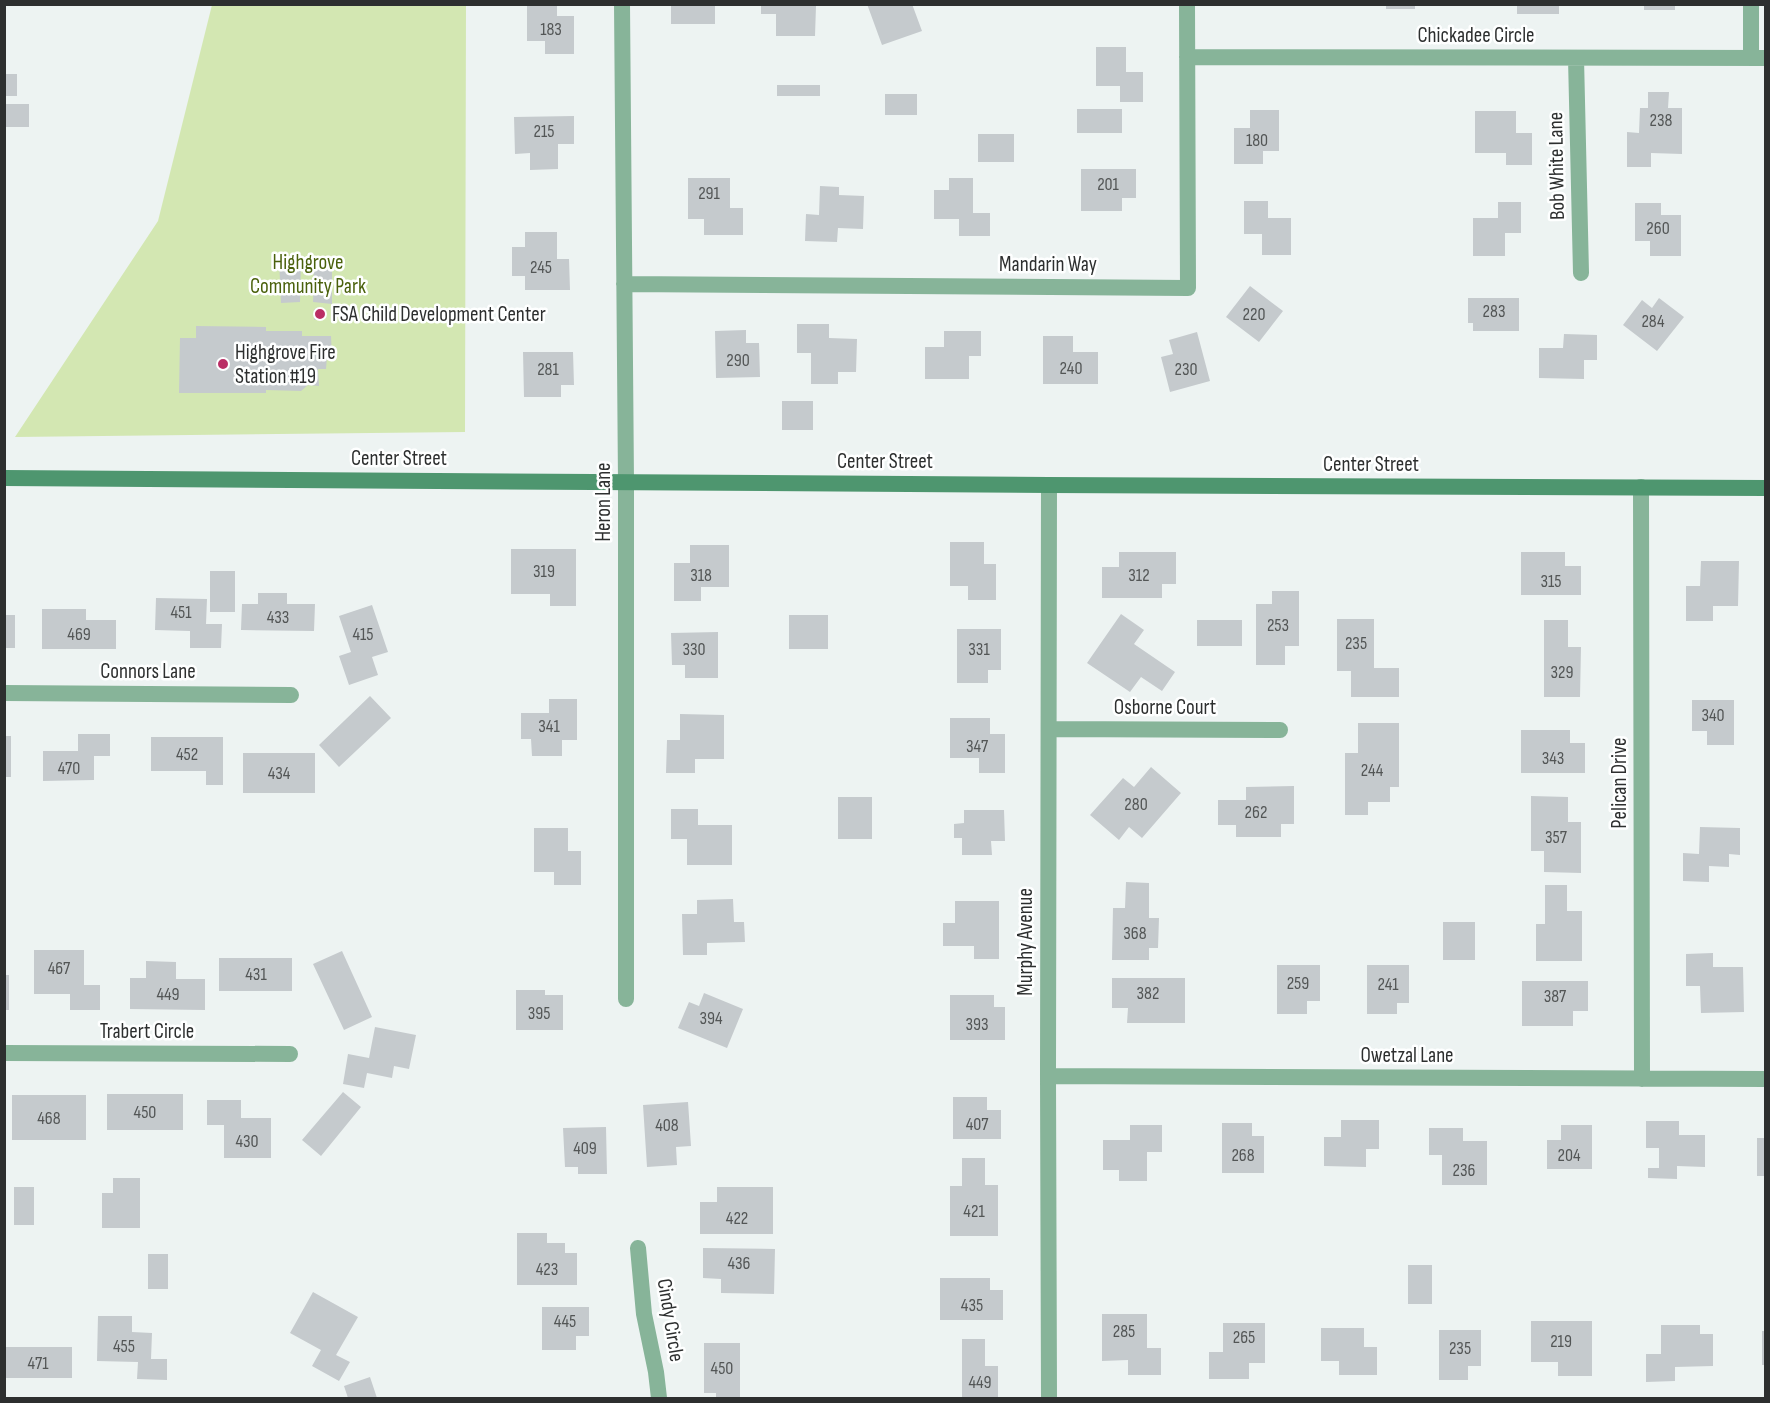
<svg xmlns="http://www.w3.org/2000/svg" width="1770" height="1403" font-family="'Sofia Sans Condensed',sans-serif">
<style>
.green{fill:#d3e7b2}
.building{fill:#c5cacd}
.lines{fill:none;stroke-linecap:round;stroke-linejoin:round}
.minor{stroke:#87b499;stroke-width:16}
.secondary{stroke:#4e966f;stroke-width:16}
.poi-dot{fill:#ba2e65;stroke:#feffff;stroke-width:2}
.labels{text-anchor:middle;stroke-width:5;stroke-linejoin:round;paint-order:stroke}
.number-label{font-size:18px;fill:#535656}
.street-label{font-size:21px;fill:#2d2f2f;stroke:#feffff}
.park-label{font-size:21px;fill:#4a610c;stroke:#feffff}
.poi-label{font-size:21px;fill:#2d2f2f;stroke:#feffff;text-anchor:start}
</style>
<rect width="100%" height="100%" fill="#edf3f2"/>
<!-- green -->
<path class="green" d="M212 5H466L465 432 15 437 158 221Z"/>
<!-- building -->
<path class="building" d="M527 4H557V16H574V54H545V41H527Z
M671 4H715V24H671Z
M761 4 816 6 815 36H776V14H761Z
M867 4H912L922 31 882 45Z
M1386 4H1415V9H1386Z
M1517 4H1559V14H1517Z
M1644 4H1675V10H1644Z
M1096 47H1126V72H1143V102H1120V86H1096Z
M4 74H17V96H4Z
M777 85H820V96H777Z
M1648 92H1669L1668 108H1682V154L1651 153V167H1627V132L1639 133 1640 108H1648Z
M885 94H917V115H885Z
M4 104H29V127H4Z
M1077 109H1122V133H1077Z
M1250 110H1279V151H1263V164H1234V128H1250Z
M1475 111H1516V133H1532V165H1506V153H1475Z
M574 116V144H558V169L530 170V153L515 154 514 117Z
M978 134H1014V162H978Z
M1081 169H1136V198H1122V211H1081Z
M688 178H730V208H743V235H704V219H688Z
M949 178H973V213H990V236H959V219H934V190H949Z
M820 186 839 187V195L864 196 863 229 838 228 837 242 805 241 806 214 819 215Z
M1244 201H1268V218H1291V255H1262V234H1244Z
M1498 202H1521V233H1505V256H1473V218H1498Z
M1635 203H1661V215H1681V256H1650V241H1635Z
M525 232H557V259H569L570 290H525V276H512V247H525Z
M279 259H301L300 302 281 303Z
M314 260 332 261V304L313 302Z
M1250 286 1283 311 1259 342 1226 317Z
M1468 298H1519V331H1473V323H1468Z
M1659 298 1684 317 1657 351 1623 325 1642 300 1652 308Z
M314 309H325V319L314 320Z
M797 324H829V338L857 339 856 372H838V384H811V353H797Z
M196 326 266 327V331H302V336H331L332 357H327L326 369H318L319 386 308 385 301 391 266 390V393H179L180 338H196Z
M746 330V343H759L760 377 716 378 715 331Z
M944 331H981V356H969V379H925V347H944Z
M1197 332 1210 381 1170 392 1161 357 1173 354 1169 340Z
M1564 334 1597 335V360H1584V379L1539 378V348H1563Z
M1043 336H1073V352H1098V384H1043Z
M523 352H573L574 385H561V397H524Z
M782 401H813V430H782Z
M950 542H984V564H996V600H968V586H950Z
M690 545H729V587H701V601H674V563H690Z
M511 549H576V606H550V594H511Z
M1119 552H1176V584H1162V598H1102V567H1119Z
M1521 552H1565V566H1581V595H1521Z
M1701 561H1739L1738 606H1713V621H1686V586H1700Z
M210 571H235V612H210Z
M1272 591H1299V646H1285V665H1256V604H1272Z
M258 593H287V604H315L314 631 241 630 242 604H258Z
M156 598 207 599 206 624H222L221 648H190V631L155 630Z
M372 605 388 652 372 657 378 675 349 685 339 656 351 652 339 616Z
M42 609H86V620H116V649H42Z
M1121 614 1144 630 1134 644 1175 672 1162 691 1141 677 1130 692 1087 663Z
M4 615H15V648H4Z
M789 615H828V649H789Z
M1337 619H1374V668H1399V697H1351V671H1337Z
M1197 620H1242V646H1197Z
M1544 620H1568V647H1581L1580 697H1544Z
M957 629H1001V670H988V683H957Z
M718 632V678H685V665H672L671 633Z
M370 696 391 718 339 767 319 745Z
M549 699H577V740H562V756H532L531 739H521V713H549Z
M1692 700H1734V745H1707V731H1692Z
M680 714 724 715V759H695V773H666L667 740H680Z
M950 718H990V734H1005V773H979V758H950Z
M1358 723H1399V787H1390V802H1368V815H1345V753H1358Z
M1521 730H1570V743H1585V773H1521Z
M78 734H110V756H94V780L43 781V751H78Z
M4 736H11V777H4Z
M151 737H223V785H206V771H151Z
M243 753H315V793H243Z
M1151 767 1181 793 1142 838 1129 827 1119 840 1090 815 1123 778 1134 787Z
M1294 786V824H1281V837H1236V825H1218V800H1246V787Z
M1531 796 1568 797V822H1581V873L1544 872V851H1531Z
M838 797H872V839H838Z
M671 809H698V825H732V865H687V839H671Z
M964 810H1004L1005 841H991L992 855H962V838H954V824L964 823Z
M1700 827 1740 828V855L1729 854V867L1709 866V882L1683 881V853L1699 854Z
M534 828H568V851H581V885H554V872H534Z
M1126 882 1149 883V918H1159L1158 948H1149V960H1112L1113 908H1125Z
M1545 885H1567V911H1582V961H1536V924H1545Z
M733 899 734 922H744L745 942 707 943V955H683L682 914H697V900Z
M955 901H999V959H974V946H943V923H955Z
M1443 922H1475V960H1443Z
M34 950H84V985H100V1010H70V994H34Z
M342 951 372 1017 344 1030 313 964Z
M1713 953V967H1743L1744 1012 1701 1013 1700 986H1686V954Z
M219 958H292V991H219Z
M146 961 176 962V979H205V1010L130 1009V978H146Z
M1277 965H1320V1001H1307V1014H1277Z
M1367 965H1409V1003H1397V1014H1367Z
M4 975H9V1010H4Z
M1112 978H1185V1023H1127L1128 1008H1112Z
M1522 981H1588V1011H1573V1026H1522Z
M516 990H545V995H563V1030H516Z
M704 993 743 1009 727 1048 678 1028 689 1002 699 1006Z
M950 995H994V1007H1005V1040H950Z
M375 1027 416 1035 409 1069 394 1066 392 1078 367 1073 364 1088 343 1084 348 1054 369 1058Z
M343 1092 361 1107 321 1156 302 1140Z
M107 1094H183V1130H107Z
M12 1095H86V1140H12Z
M953 1097H987V1110H1001V1139H953Z
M207 1100H241V1118H271V1158H224V1125H207Z
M688 1102 691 1146 676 1147 677 1165 647 1167 643 1105Z
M1341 1120H1379V1149H1366V1167L1324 1166V1137H1341Z
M1646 1121H1679V1135H1705V1167L1677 1166V1179L1648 1178V1168H1659V1148H1646Z
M1222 1123H1252V1136H1264V1173H1222Z
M1130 1125H1162V1152H1147V1181H1119V1170H1103V1140H1130Z
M1561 1125H1592V1169H1547V1140H1561Z
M606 1127 607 1174H578V1167H565L563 1128Z
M1429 1128H1463V1141H1487V1185H1442V1155H1429Z
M1757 1138H1766V1176H1757Z
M962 1158H985V1185H998V1236H950V1186H962Z
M113 1178H140V1228H102V1193H113Z
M14 1187H34V1225H14Z
M717 1187H773V1234H700V1202H717Z
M517 1233H547V1243H565V1253H577V1285H517Z
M703 1248 775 1249 774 1294 721 1293V1279L703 1278Z
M148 1254H168V1289H148Z
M1408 1265H1432V1304H1408Z
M940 1278H990V1290H1003V1320H940Z
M313 1292 358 1317 336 1355 350 1362 339 1381 312 1366 321 1350 290 1333Z
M542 1307H589V1336H576V1350H542Z
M1102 1314H1147V1348H1161V1375H1128V1360L1102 1361Z
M98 1316H132V1332L152 1333 151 1359H167V1380L137 1379 138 1362 97 1361Z
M1531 1321H1592V1376H1558V1362H1531Z
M1223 1323H1265V1363H1249V1379H1209V1352H1223Z
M1661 1325H1700V1334H1713V1366L1675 1367V1381L1646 1382V1354H1661Z
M1321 1328H1364V1347H1377V1375H1339V1361H1321Z
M1439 1330H1481V1366H1468V1380H1439Z
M1762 1331H1766V1365H1762Z
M962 1339H985V1366H998V1398H962Z
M704 1343H740V1398H716V1393H704Z
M4 1347H72V1378H4Z
M370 1377 377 1398H348L344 1386Z"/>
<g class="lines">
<!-- minor -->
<path class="minor" d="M622 4 626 482V999
M1187 57 1766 58
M1751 57V4
M1576 58 1581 273
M624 284 1188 288 1187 4
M1641 487 1642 1079
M4 693 291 695
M1049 729 1280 730
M4 1053 290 1054
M1048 1076 1766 1079
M638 1248 644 1314 656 1372 659 1398
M1049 1398 1048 1076 1049 485"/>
<!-- secondary -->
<path class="secondary" d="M4 478 1049 485 1766 488"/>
</g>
<!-- markers -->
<g class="poi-dot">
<circle cx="320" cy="314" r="6"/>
<circle cx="223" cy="364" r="6"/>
</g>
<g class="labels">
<!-- number labels -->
<g class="number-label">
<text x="551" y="35">183</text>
<text x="1661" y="126">238</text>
<text x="544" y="137">215</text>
<text x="1257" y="146">180</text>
<text x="1108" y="190">201</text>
<text x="709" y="199">291</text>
<text x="1658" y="234">260</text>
<text x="541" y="273">245</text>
<text x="1494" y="317">283</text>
<text x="1254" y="320">220</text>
<text x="1653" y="327">284</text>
<text x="738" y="366">290</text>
<text x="1071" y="374">240</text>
<text x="548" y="375">281</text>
<text x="1186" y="375">230</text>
<text x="544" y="577">319</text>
<text x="701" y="581">318</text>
<text x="1139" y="581">312</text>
<text x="1551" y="587">315</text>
<text x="181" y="618">451</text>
<text x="278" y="623">433</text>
<text x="1278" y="631">253</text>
<text x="79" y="640">469</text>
<text x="363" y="640">415</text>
<text x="1356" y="649">235</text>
<text x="694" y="655">330</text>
<text x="979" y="655">331</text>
<text x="1562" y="678">329</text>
<text x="1713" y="721">340</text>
<text x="549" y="732">341</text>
<text x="977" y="752">347</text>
<text x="187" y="760">452</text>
<text x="1553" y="764">343</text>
<text x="69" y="774">470</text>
<text x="1372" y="776">244</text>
<text x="279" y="779">434</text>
<text x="1136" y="810">280</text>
<text x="1256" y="818">262</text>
<text x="1556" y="843">357</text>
<text x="1135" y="939">368</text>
<text x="59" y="974">467</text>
<text x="256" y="980">431</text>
<text x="1298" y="989">259</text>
<text x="1388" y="990">241</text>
<text x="1148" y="999">382</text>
<text x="168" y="1000">449</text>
<text x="1555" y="1002">387</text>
<text x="539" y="1019">395</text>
<text x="711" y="1024">394</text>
<text x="977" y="1030">393</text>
<text x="145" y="1118">450</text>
<text x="49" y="1124">468</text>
<text x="977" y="1130">407</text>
<text x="667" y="1131">408</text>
<text x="247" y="1147">430</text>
<text x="585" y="1154">409</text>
<text x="1243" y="1161">268</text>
<text x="1569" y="1161">204</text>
<text x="1464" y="1176">236</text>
<text x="974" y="1217">421</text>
<text x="737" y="1224">422</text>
<text x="739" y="1269">436</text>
<text x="547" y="1275">423</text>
<text x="972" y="1311">435</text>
<text x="565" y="1327">445</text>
<text x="1124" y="1337">285</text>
<text x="1244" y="1343">265</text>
<text x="1561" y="1347">219</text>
<text x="124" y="1352">455</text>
<text x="1460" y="1354">235</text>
<text x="38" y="1369">471</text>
<text x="722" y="1374">450</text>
<text x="980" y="1388">449</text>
</g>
<!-- street labels -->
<g class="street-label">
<text x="1476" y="42">Chickadee Circle</text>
<text transform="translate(1556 166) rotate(-91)" y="7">Bob White Lane</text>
<text x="1048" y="271">Mandarin Way</text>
<text x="399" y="465">Center Street</text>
<text x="885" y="468">Center Street</text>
<text x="1371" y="471">Center Street</text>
<text transform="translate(603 502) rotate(-90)" y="7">Heron Lane</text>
<text x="148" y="678">Connors Lane</text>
<text x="1165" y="714">Osborne Court</text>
<text transform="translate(1619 783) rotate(-90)" y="7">Pelican Drive</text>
<text transform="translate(1025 942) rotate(-90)" y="7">Murphy Avenue</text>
<text x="147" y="1038">Trabert Circle</text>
<text x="1407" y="1062">Owetzal Lane</text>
<text transform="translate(671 1320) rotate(81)" y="7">Cindy Circle</text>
</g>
<!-- park labels -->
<g class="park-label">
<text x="308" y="269">Highgrove<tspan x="308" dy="24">Community Park</tspan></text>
</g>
<!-- poi labels -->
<g class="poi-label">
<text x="332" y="321">FSA Child Development Center</text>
<text x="235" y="359">Highgrove Fire<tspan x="235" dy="24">Station #19</tspan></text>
</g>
</g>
<!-- border -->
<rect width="1770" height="1403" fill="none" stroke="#2d2f2f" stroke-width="12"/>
</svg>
